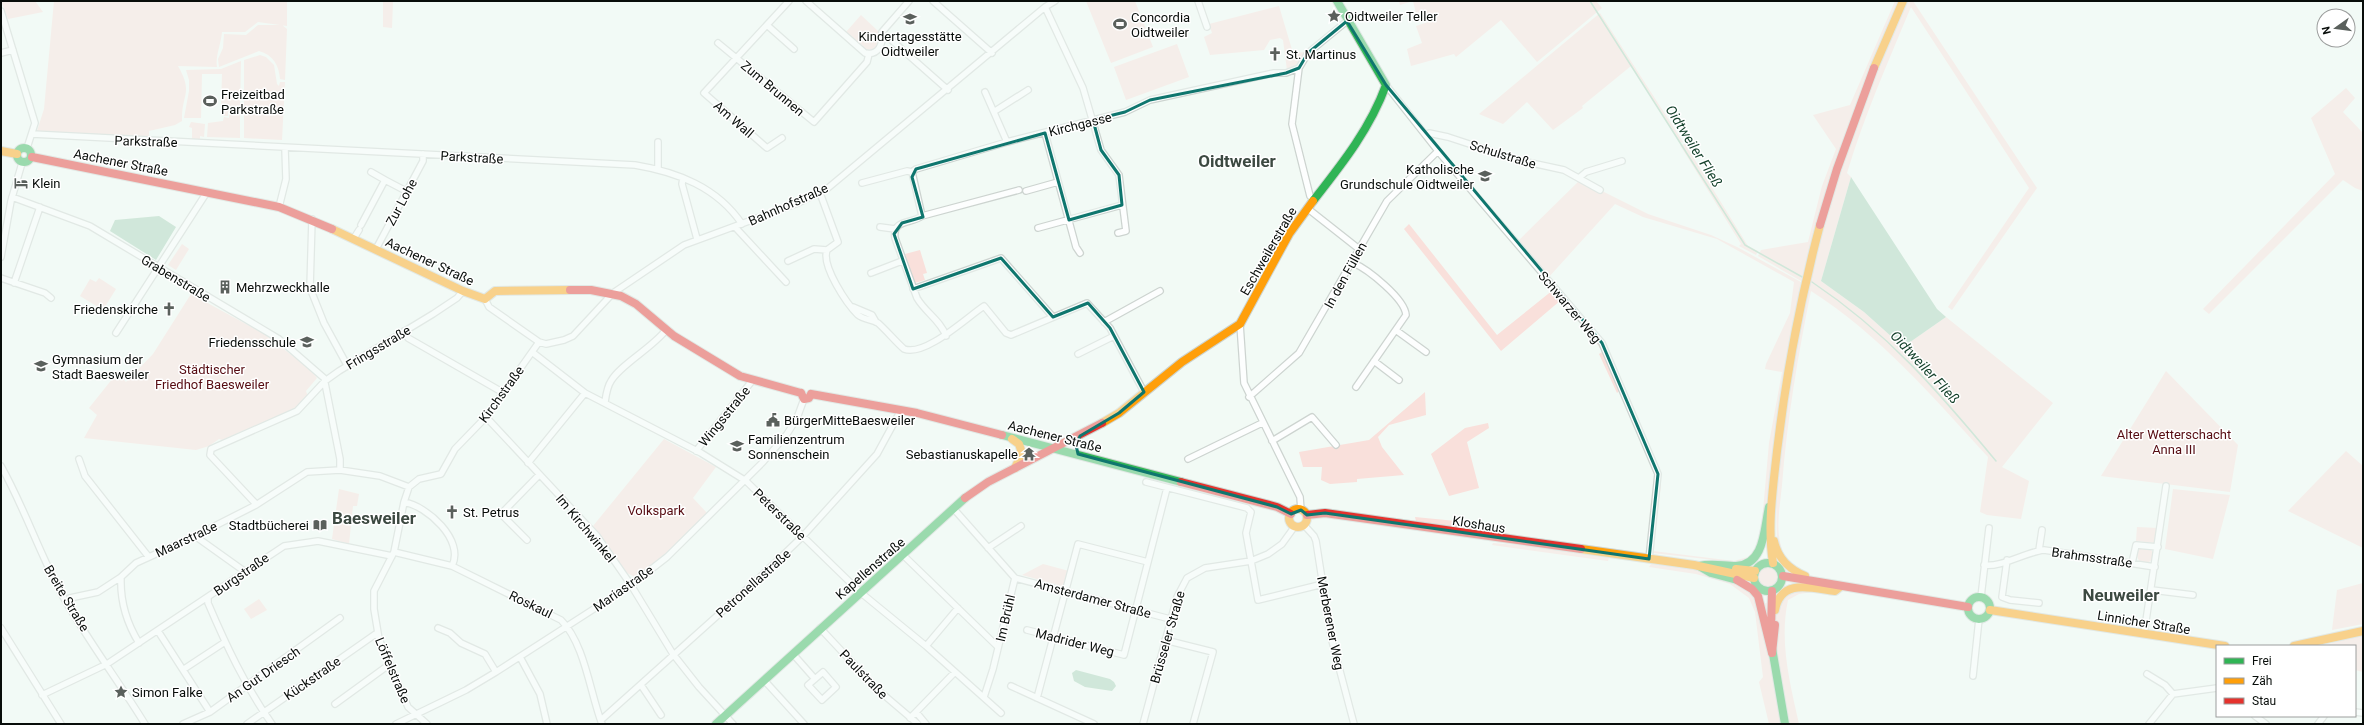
<svg xmlns="http://www.w3.org/2000/svg" width="2364" height="725" font-family="Roboto,sans-serif">
<style>
.green{fill:#f9e0db}
.water{fill:#a7d1b8}
.lines{fill:none;stroke-linecap:round;stroke-linejoin:round}
.stream{stroke:#a7d1b8;stroke-width:1.5}
.street-casing{stroke:#cdd4d0;stroke-width:8}
.fast-casing{stroke:#cdd4d0;stroke-width:10}
.slow-casing{stroke:#cdd4d0;stroke-width:10}
.jam-casing{stroke:#cdd4d0;stroke-width:10}
.street{stroke:#fdfefe;stroke-width:5.5}
.fast{stroke:#30b455;stroke-width:8}
.slow{stroke:#ff9f0a;stroke-width:8}
.jam{stroke:#e5322d;stroke-width:8}
.marked{fill:none;stroke:#0f766e;stroke-width:3;stroke-linejoin:round}
.labels{text-anchor:middle;stroke-width:3;stroke-linejoin:round;paint-order:stroke}
.poi-label{font-size:13px;fill:#080d0a;stroke:#fff;text-anchor:start}
.street-label{font-size:13px;fill:#080d0a;stroke:#fff}
.park-label{font-size:13px;fill:#560c12;stroke:#fff}
.water-label{font-size:14px;font-style:italic;fill:#15422c;stroke:#fff}
.district-label{font-size:17px;font-weight:bold;fill:#3c4941;stroke:#fff}
</style>
<rect width="100%" height="100%" fill="#f2faf5"/>
<!-- green -->
<path class="green" d="M1 1H35L43 12 8 19Z
M54 1H287V26L258 22 245 32H222C221 44 215 57 217 67L178 66C194 94 181 94 182 121L175 125 149 131V138L36 134 44 109Z
M383 1H393L392 28 383 27Z
M1086 1H1135L1153 47 1111 63Z
M1399 1H1596L1602 8 1537 62 1501 20 1456 57 1454 54 1411 66 1407 49 1422 43 1416 26 1428 22 1426 11 1416 13 1413 1 1400 5Z
M1895 1H1900L1811 243 1801 281 1758 256 1761 250 1808 242 1822 186 1836 149 1813 115 1850 105Z
M1906 1H1913L2037 188 1952 310 1948 307 2029 188 1911 7C1888 62 1864 116 1847 173L1851 177 1821 281 1864 312 1903 347 1946 317 2053 403 2002 467 2029 481 2021 519 1987 515 1980 512 1988 457C1933 397 1880 335 1811 291 1798 355 1787 420 1782 485 1780 508 1774 532 1784 554L1777 542 1776 496 1781 435 1797 336 1819 240 1860 110Z
M1279 6 1293 53 1307 52 1296 65 1287 70 1283 40 1280 38 1270 40 1264 50 1210 55 1204 37 1212 33 1209 24Z
M1600 13 1683 142 1680 143 1631 66 1582 106 1583 108 1553 130 1527 102 1503 124 1479 114Z
M861 15 878 31 877 45 874 49 865 50 846 32Z
M258 25H282L287 29 285 80 280 79C279 65 273 55 259 51L219 67 218 59 223 48 224 34 246 35Z
M1177 44 1189 77 1126 100 1114 67Z
M260 55 266 57 274 65 277 84 279 86 280 82H285L282 140 244 138V60Z
M241 61 240 112H228V116H223L221 109 222 74H202L201 118H184L189 91V80L186 70 221 69Z
M2346 88 2355 98 2343 112 2363 133V191L2355 188 2343 180 2209 314 2203 309 2335 174 2311 118Z
M229 114H240V138L207 137 208 123 223 121 224 117 229 118Z
M191 122 205 124 204 137 200 136V139H192V128L189 127Z
M1685 144 1748 246 1758 251 1756 255 1739 246 1741 244 1680 145Z
M1580 180 1648 214 1711 235 1737 247 1801 282 1782 385 1761 544C1757 555 1744 562 1732 562L1653 553V545L1660 474 1622 384 1661 472V485L1653 551 1734 561 1748 557 1756 549 1759 542 1762 522 1769 443 1782 372 1765 369 1766 364 1790 313 1794 282 1717 239 1643 217 1615 204 1548 278 1518 241Z
M1409 224 1497 335 1553 290 1600 346 1620 390 1617 393 1599 354 1602 352 1598 345 1561 300 1501 351 1404 229Z
M182 244 189 249 176 270 168 265Z
M920 250 927 273 923 274 925 280 915 283 905 254Z
M99 278 116 289 103 310 80 296 90 279 96 282Z
M191 294 264 334 311 370 317 378 306 391 308 397 294 409 222 440 219 439 209 446 196 450 84 438 97 415 89 408 117 373 126 382 153 354Z
M2166 371 2238 445 2230 492 2101 476Z
M1425 392 1426 415 1389 425 1378 437 1382 447 1404 475 1357 479V482L1330 484 1321 480 1322 467H1303L1299 452 1369 440Z
M1488 423 1489 428 1467 442 1479 488 1449 496 1431 454 1465 428Z
M664 439 716 467 693 498 707 513 683 538 637 578 627 573 593 526Z
M2346 451 2363 466V548L2288 511Z
M339 489 359 494 357 506H353L349 544 332 539Z
M2173 489 2230 495 2213 559 2165 549Z
M1415 517 1456 521 1458 527 1416 521Z
M2137 527 2158 528 2156 543 2136 541Z
M1493 543 1528 546 1609 558 1608 561 1492 545Z
M2137 555a8 8 0 1 1 16 0a8 8 0 1 1-16 0Z
M1043 564 1069 571 1065 584 1062 586 1022 575Z
M1651 564 1700 570 1749 588 1759 604 1779 601 1786 592H1813L1799 594 1788 600C1779 642 1790 683 1799 724H1769L1759 682 1763 677 1755 612 1749 598 1730 584 1696 574 1649 567Z
M1758 576a11 11 0 1 1 22 0a11 11 0 1 1-22 0Z
M2363 583V624L2332 630 2337 590Z
M259 599 267 610 251 619 244 609Z
M2363 634V672L2355 670V646H2323Z"/>
<!-- water -->
<path class="water" d="M1851 177 1937 309 1946 317 1903 347 1864 312 1821 281Z
M159 216 176 227 156 260 110 231 115 220Z
M1076 670 1110 679 1114 682 1116 686 1112 691 1085 687 1074 681 1072 673Z"/>
<g class="lines">
<!-- stream -->
<path class="stream" d="M1590 1 1745 245 1804 278
M1812 282C1888 333 1938 391 1996 461"/>
<!-- street casing -->
<g class="street-casing">
<path id="street" d="M806 1 865 53C879 56 883 44 882 32L909 1
M933 1 992 53
M1198 1 1207 27
M1045 7 1083 88 1101 150 1119 175 1126 231 1118 233
M1 11 35 123 27 148
M768 26 794 49
M888 37 948 90
M718 43 814 122 867 62 869 54
M1 53 13 50
M1386 85 1442 156 1602 343 1658 474 1649 559
M985 92 1007 142
M995 111 1028 90
M1045 133 1076 247 1080 253
M32 134 635 165C677 172 717 187 742 224
M1426 135 1429 133 1448 137 1518 160 1564 170 1600 190
M782 138 767 148 704 93 789 1
M658 142V169
M371 172 385 180
M912 172 916 169 1007 142 1125 112 1150 100 1274 73H1286L1299 68
M912 172 922 216C912 224 892 219 895 238L917 298C925 312 941 321 946 336
M1580 177 1586 172 1622 161
M683 178 682 184 697 239
M862 183 907 171 912 172
M1026 191 1058 182
M12 197 90 226 279 339 324 378 340 459V470
M1314 200 1310 196 1292 124 1299 68 1308 53 1347 21
M279 207 286 179 285 149
M1307 208 1359 249
M922 216 1019 190
M312 219 310 288 324 323 347 365
M361 225 385 180 406 191
M735 227 786 282
M880 227 895 229
M1038 228 1122 205
M354 238 359 230
M376 249 423 161V154
M827 250C821 266 847 304 858 315 864 320 872 319 878 323 887 331 895 341 904 349 925 357 966 318 984 306L1006 333 1011 335 1087 303 1110 328 1144 392
M1 257 11 201 22 163
M788 261 814 249 827 250 838 242 820 193
M1353 263C1368 269 1405 299 1406 315L1356 387
M871 273 902 261
M1 278 45 293 51 298
M14 283 40 207
M913 289 1001 258 1053 317
M485 299 489 307 539 342 546 344 564 340 573 336 613 293 684 245 798 203 828 188 1045 7 1055 1
M853 307 872 315 876 322
M1104 322 1160 291
M1240 324 1244 383 1300 497 1301 510
M404 331 408 338 502 392
M1397 331 1426 352
M116 333 207 192
M532 352 585 393 701 453 746 481 860 592 926 646 1001 713
M1078 354 1114 336
M1374 361 1399 380
M1249 397 1299 353 1387 201 1438 151
M605 402C606 395 607 387 611 381 620 365 652 348 666 330
M486 417 597 536 631 585 673 654 699 687 733 724
M1272 441 1312 417 1336 445
M696 451 752 381
M79 459 85 476 148 556
M1188 459 1262 423
M528 463 585 393
M1 466C24 507 39 552 61 593 86 638 118 680 145 724
M1146 482 1247 508 1251 512 1246 533 1258 600 1323 584
M404 502C427 506 465 540 452 566
M256 504 210 455 211 449 297 411 325 381 339 371 433 314 457 298 463 291
M953 508 1015 578 993 669 984 697
M1304 525 1314 536 1316 541 1331 637 1354 724
M195 536 244 571
M527 540 501 514 539 475
M988 548 1021 526
M2039 550 2042 530
M394 552 452 566 561 620C585 644 590 693 602 724
M903 555 998 647
M2007 560 2002 597 2010 600 2039 603
M2132 563 2136 545 2158 547
M1984 565C2000 568 2026 552 2044 550L2155 567
M1015 578 1170 619
M2152 590 2193 595
M208 597V603C226 645 245 686 272 724
M1981 597 1989 528
M70 598 98 592 121 577
M1 628 61 724
M438 628 450 633 461 643 485 654 496 672
M820 628 878 690 918 724
M1027 630 1124 655 1167 488
M158 631 210 712
M2144 634 2166 486
M1165 640 1213 652 1193 724
M139 643C126 622 120 602 121 577L136 563 195 536 256 505 307 472 340 470 380 476 409 487
M926 646 958 608
M793 654 815 679
M520 657 540 694 547 724
M184 669 225 642
M823 672 836 687 822 700 808 685Z
M2147 674 2165 685 2173 694
M1973 676 1979 619
M764 680 804 724
M641 685 661 715
M1011 686 1094 724
M42 695 107 664 284 546 318 541 392 556
M1037 698 1078 544 1148 562
M335 704 390 664
M916 712 955 672
M2355 712 2363 713
M2255 716 2266 724
M910 718 916 712 926 724
M601 720 756 581 802 537 877 454 901 410
M183 724 210 712 340 618
M247 724 377 633
M396 724 466 690 496 672 631 585 667 557 763 462 787 434 797 418 804 399
M427 724 408 707 379 639 374 609V591L394 552 404 502 409 487 419 479 441 474 455 449 486 417 539 342
M1143 724 1177 597 1187 578 1205 568 1251 561 1268 554 1282 544 1295 526
M2149 724 2173 694 2217 688
M2318 724 2324 716"/>
</g>
<!-- fast casing -->
<g class="fast-casing">
<path id="fast" d="M17 155a7 7 0 1 1 14 0a7 7 0 1 1-14 0Z
M1313 201C1342 164 1370 129 1386 85L1337 1
M1002 435 1181 482
M1754 577a14 14 0 1 1 28 0a14 14 0 1 1-28 0Z
M1737 580 1711 573 1699 566C1712 563 1723 566 1736 566 1765 565 1764 528 1769 507
M1968 608a11 11 0 1 1 22 0a11 11 0 1 1-22 0Z
M1772 648 1785 724
M716 724 965 498"/>
</g>
<!-- slow casing -->
<g class="slow-casing">
<path id="slow" d="M1874 68 1903 1
M1 151 17 154
M332 229 463 291 485 299 495 291 570 290
M1102 423 1119 413 1182 362 1240 324 1289 234 1313 201
M1012 439 1019 444 1022 453 1015 468
M1289 518a9 9 0 1 1 18 0a9 9 0 1 1-18 0Z
M1774 541C1778 559 1789 569 1805 576
M1581 549 1694 565 1754 578
M1773 563C1767 526 1773 488 1777 451 1786 375 1800 300 1820 225
M1736 569 1755 571
M1775 610C1781 578 1811 588 1835 591L1840 587
M1990 610 2225 646
M2294 646 2363 631"/>
</g>
<!-- jam casing -->
<g class="jam-casing">
<path id="jam" d="M32 157 279 207 332 229
M1820 225 1837 169 1874 68
M570 290H591L621 296 636 304 674 336 740 376 801 393
M801 393 804 399 809 398 811 394
M811 394 917 413 1002 435
M1181 482 1277 507 1291 514
M965 498 988 482 1102 423
M1307 515 1325 513 1581 549
M1783 576 1968 607
M1737 580 1752 589 1758 596 1772 653
M1771 631 1772 591
M1772 653 1775 625"/>
</g>
<!-- street -->
<use href="#street" class="street"/>
<!-- fast -->
<use href="#fast" class="fast"/>
<!-- slow -->
<use href="#slow" class="slow"/>
<!-- jam -->
<use href="#jam" class="jam"/>
</g>
<!-- marked area -->
<path d="M0 0H2364V725H0ZM1347 21 1386 85 1602 343 1658 474 1649 559 1325 513 1307 515 1301 510 1291 514 1277 507 1078 454 1076 445 1080 436 1119 413 1144 392 1110 328 1088 303 1053 317 1001 258 913 289 894 234 902 223 923 217 912 177 916 169 1045 133 1069 220 1122 205 1119 175 1101 150 1093 120 1125 112 1150 100 1286 73 1299 68 1308 53Z" fill="#f2faf5" fill-opacity=".55" fill-rule="evenodd"/>
<path class="marked" d="M1347 21 1386 85 1602 343 1658 474 1649 559 1325 513 1307 515 1301 510 1291 514 1277 507 1078 454 1076 445 1080 436 1119 413 1144 392 1110 328 1088 303 1053 317 1001 258 913 289 894 234 902 223 923 217 912 177 916 169 1045 133 1069 220 1122 205 1119 175 1101 150 1093 120 1125 112 1150 100 1286 73 1299 68 1308 53Z"/>
<!-- icons -->
<defs>
<g id="sight-bare" transform="scale(1.08)"><path d="M0-6L1.8-2.2L6-1.7L2.9 1.2L3.7 5.4L0 3.3L-3.7 5.4L-2.9 1.2L-6-1.7L-1.8-2.2Z" fill="#5a605c" stroke="#fff" stroke-width="2.5" paint-order="stroke"/></g>
<g id="school-bare" transform="scale(1.08)"><path d="M0-5L7-2L0 1L-7-2ZM-4 1L0 2.5L4 1V4Q0 6-4 4Z" fill="#5a605c" stroke="#fff" stroke-width="2.5" paint-order="stroke"/></g>
<g id="stadium-bare" transform="scale(1.08)"><path d="M0-5a6.5 5 0 1 0 0 10a6.5 5 0 1 0 0-10ZM-3.5-1.8h7v3.6h-7Z" fill="#5a605c" stroke="#fff" stroke-width="2.5" paint-order="stroke"/></g>
<g id="church-bare" transform="scale(1.08)"><path d="M-1.2-6h2.4v3.5h3.3v2.4h-3.3V6h-2.4V-.1h-3.3v-2.4h3.3Z" fill="#5a605c" stroke="#fff" stroke-width="2.5" paint-order="stroke"/></g>
<g id="hotel-bare" transform="scale(1.08)"><path d="M-6-4.5h1.5V1H6V5H4.5V3h-9V5H-6ZM-4 0a1.8 1.8 0 1 1 3.6 0ZM.5 0V-2.5h3Q6-2.5 6 0Z" fill="#5a605c" stroke="#fff" stroke-width="2.5" paint-order="stroke"/></g>
<g id="building-bare" transform="scale(1.08)"><path d="M-4-6H4V6H1V3H-1V6H-4ZM-2.5-4.3h1.7v1.8h-1.7ZM.8-4.3h1.7v1.8H.8ZM-2.5-1h1.7V.8h-1.7ZM.8-1h1.7V.8H.8Z" fill="#5a605c" stroke="#fff" stroke-width="2.5" paint-order="stroke"/></g>
<g id="civic-bare" transform="scale(1.08)"><path d="M-.6-6.5H3V-4.5H.6V-3L4-1V1h2V6H-6V1h2V-1L-.6-3ZM-1.2 2.5V6h2.4V2.5Z" fill="#5a605c" stroke="#fff" stroke-width="2.5" paint-order="stroke"/></g>
<g id="temple-bare" transform="scale(1.08)"><path d="M0-6L5-2H3V0L6.5 2.5H4V6H1.5V3h-3V6H-4V2.5H-6.5L-3 0V-2H-5Z" fill="#5a605c" stroke="#fff" stroke-width="2.5" paint-order="stroke"/></g>
<g id="library-bare" transform="scale(1.08)"><path d="M-6-4Q-3-5.5-.7-3.5V5Q-3 3-6 4ZM6-4Q3-5.5 .7-3.5V5Q3 3 6 4Z" fill="#5a605c" stroke="#fff" stroke-width="2.5" paint-order="stroke"/></g>
</defs>
<g fill-rule="evenodd">
<use href="#sight-bare" x="1334" y="16"/>
<use href="#school-bare" x="910" y="19"/>
<use href="#stadium-bare" x="1120" y="24"/>
<use href="#church-bare" x="1275" y="54"/>
<use href="#stadium-bare" x="210" y="101"/>
<use href="#school-bare" x="1485" y="176"/>
<use href="#hotel-bare" x="21" y="183"/>
<use href="#building-bare" x="225" y="287"/>
<use href="#church-bare" x="169" y="309"/>
<use href="#school-bare" x="307" y="342"/>
<use href="#school-bare" x="41" y="366"/>
<use href="#civic-bare" x="773" y="420"/>
<use href="#school-bare" x="737" y="446"/>
<use href="#temple-bare" x="1029" y="454"/>
<use href="#church-bare" x="452" y="512"/>
<use href="#library-bare" x="320" y="525"/>
<use href="#sight-bare" x="121" y="692"/>
</g>
<g class="labels">
<!-- poi labels -->
<g class="poi-label">
<text x="1345" y="21">Oidtweiler Teller</text>
<text x="1131" y="22">Concordia<tspan x="1131" dy="15">Oidtweiler</tspan></text>
<text x="910" y="41" text-anchor="middle">Kindertagesstätte<tspan x="910" dy="15">Oidtweiler</tspan></text>
<text x="1286" y="59">St. Martinus</text>
<text x="221" y="99">Freizeitbad<tspan x="221" dy="15">Parkstraße</tspan></text>
<text x="1474" y="174" text-anchor="end">Katholische<tspan x="1474" dy="15">Grundschule Oidtweiler</tspan></text>
<text x="32" y="188">Klein</text>
<text x="236" y="292">Mehrzweckhalle</text>
<text x="158" y="314" text-anchor="end">Friedenskirche</text>
<text x="296" y="347" text-anchor="end">Friedensschule</text>
<text x="52" y="364">Gymnasium der<tspan x="52" dy="15">Stadt Baesweiler</tspan></text>
<text x="784" y="425">BürgerMitteBaesweiler</text>
<text x="748" y="444">Familienzentrum<tspan x="748" dy="15">Sonnenschein</tspan></text>
<text x="1018" y="459" text-anchor="end">Sebastianuskapelle</text>
<text x="463" y="517">St. Petrus</text>
<text x="309" y="530" text-anchor="end">Stadtbücherei</text>
<text x="132" y="697">Simon Falke</text>
</g>
<!-- street labels -->
<g class="street-label">
<text transform="translate(773 88) rotate(40)" y="5">Zum Brunnen</text>
<text transform="translate(734 119) rotate(41)" y="5">Am Wall</text>
<text transform="translate(1080 124) rotate(-14)" y="5">Kirchgasse</text>
<text transform="translate(146 141) rotate(2)" y="5">Parkstraße</text>
<text transform="translate(1503 154) rotate(17)" y="5">Schulstraße</text>
<text transform="translate(472 157) rotate(3)" y="5">Parkstraße</text>
<text transform="translate(121 162) rotate(11)" y="5">Aachener Straße</text>
<text transform="translate(401 202) rotate(-62)" y="5">Zur Lohe</text>
<text transform="translate(788 204) rotate(-24)" y="5">Bahnhofstraße</text>
<text transform="translate(1268 251) rotate(-60)" y="5">Eschweilerstraße</text>
<text transform="translate(430 261) rotate(25)" y="5">Aachener Straße</text>
<text transform="translate(1345 275) rotate(-61)" y="5">In den Füllen</text>
<text transform="translate(176 278) rotate(31)" y="5">Grabenstraße</text>
<text transform="translate(1570 307) rotate(50)" y="5">Schwarzer Weg</text>
<text transform="translate(378 347) rotate(-31)" y="5">Fringsstraße</text>
<text transform="translate(501 394) rotate(-54)" y="5">Kirchstraße</text>
<text transform="translate(724 416) rotate(-51)" y="5">Wingsstraße</text>
<text transform="translate(1055 436) rotate(14)" y="5">Aachener Straße</text>
<text transform="translate(780 514) rotate(44)" y="5">Peterstraße</text>
<text transform="translate(1479 524) rotate(9)" y="5">Kloshaus</text>
<text transform="translate(586 528) rotate(50)" y="5">Im Kirchwinkel</text>
<text transform="translate(186 539) rotate(-25)" y="5">Maarstraße</text>
<text transform="translate(2092 557) rotate(8)" y="5">Brahmsstraße</text>
<text transform="translate(870 568) rotate(-41)" y="5">Kapellenstraße</text>
<text transform="translate(241 574) rotate(-35)" y="5">Burgstraße</text>
<text transform="translate(753 583) rotate(-42)" y="5">Petronellastraße</text>
<text transform="translate(623 588) rotate(-35)" y="5">Mariastraße</text>
<text transform="translate(67 598) rotate(59)" y="5">Breite Straße</text>
<text transform="translate(1093 598) rotate(15)" y="5">Amsterdamer Straße</text>
<text transform="translate(531 604) rotate(26)" y="5">Roskaul</text>
<text transform="translate(1005 618) rotate(-77)" y="5">Im Brühl</text>
<text transform="translate(2144 622) rotate(9)" y="5">Linnicher Straße</text>
<text transform="translate(1331 623) rotate(79)" y="5">Merberener Weg</text>
<text transform="translate(1167 637) rotate(-74)" y="5">Brüsseler Straße</text>
<text transform="translate(1075 642) rotate(14)" y="5">Madrider Weg</text>
<text transform="translate(393 670) rotate(67)" y="5">Löffelstraße</text>
<text transform="translate(263 674) rotate(-35)" y="5">An Gut Driesch</text>
<text transform="translate(864 674) rotate(46)" y="5">Paulstraße</text>
<text transform="translate(312 678) rotate(-35)" y="5">Kückstraße</text>
</g>
<!-- park labels -->
<g class="park-label">
<text x="212" y="374">Städtischer<tspan x="212" dy="15">Friedhof Baesweiler</tspan></text>
<text x="2174" y="439">Alter Wetterschacht<tspan x="2174" dy="15">Anna III</tspan></text>
<text x="656" y="515">Volkspark</text>
</g>
<!-- water labels -->
<g class="water-label">
<text transform="translate(1694 146) rotate(58)" y="5">Oidtweiler Fließ</text>
<text transform="translate(1925 367) rotate(47)" y="5">Oidtweiler Fließ</text>
</g>
<!-- district labels -->
<g class="district-label">
<text x="1237" y="167">Oidtweiler</text>
<text x="374" y="524">Baesweiler</text>
<text x="2121" y="601">Neuweiler</text>
</g>
</g>
<!-- border -->
<rect width="2364" height="725" fill="none" stroke="#080d0a" stroke-width="4"/>
<!-- legend -->
<rect x="2216" y="645" width="140" height="72" fill="#ffffff" stroke="#9c9e9d"/>
<rect x="2224" y="658" width="20" height="6" fill="#30b455" stroke="#9c9e9d"/>
<text x="2252" y="665" font-size="12" fill="#080d0a">Frei</text>
<rect x="2224" y="678" width="20" height="6" fill="#ff9f0a" stroke="#9c9e9d"/>
<text x="2252" y="685" font-size="12" fill="#080d0a">Zäh</text>
<rect x="2224" y="698" width="20" height="6" fill="#e5322d" stroke="#9c9e9d"/>
<text x="2252" y="705" font-size="12" fill="#080d0a">Stau</text>
<!-- north arrow -->
<g transform="translate(2336 28) rotate(256)"><circle r="19" fill="#ffffff" stroke="#9c9e9d"/>
<path d="M0-3L7 15L0 10L-7 15Z" fill="#5a605c"/>
<text y="-6" font-size="11" font-weight="bold" text-anchor="middle" fill="#080d0a">N</text>
</g>
</svg>
